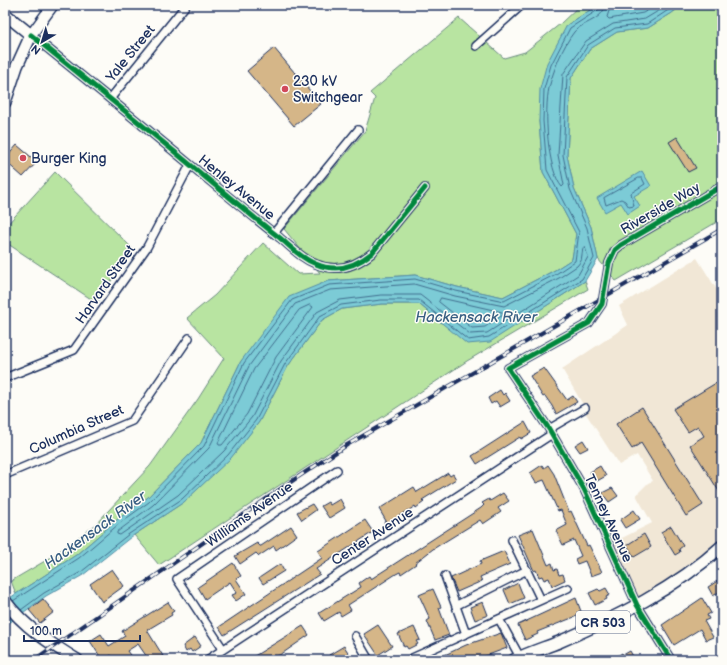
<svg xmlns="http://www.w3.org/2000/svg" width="727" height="665" font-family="'Balsamiq Sans',sans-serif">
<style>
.built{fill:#f1e7d6}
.green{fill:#b8e4a1;stroke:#6a8a80}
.water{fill:#7bcbd6;stroke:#558da6}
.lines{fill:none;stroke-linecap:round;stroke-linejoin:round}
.shore{stroke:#416d8e;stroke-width:1}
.building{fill:#d5b688;stroke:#1b2f5e}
.minor-casing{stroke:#1b2f5e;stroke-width:10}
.secondary-casing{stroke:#1b2f5e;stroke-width:13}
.primary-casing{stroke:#1b2f5e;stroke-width:14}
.minor{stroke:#fdfcf7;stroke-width:7}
.secondary{stroke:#fdfcf7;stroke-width:10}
.primary{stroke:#fdfcf7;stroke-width:11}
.rail-casing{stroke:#1b2f5e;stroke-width:4}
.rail{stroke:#fdfcf7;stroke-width:2.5;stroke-dasharray:8;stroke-linecap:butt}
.cycleway-casing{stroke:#fdfcf7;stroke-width:8}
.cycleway{stroke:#00873e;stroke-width:5}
.poi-dot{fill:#d1495b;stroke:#fdfcf7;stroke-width:1.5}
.labels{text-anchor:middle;stroke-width:3;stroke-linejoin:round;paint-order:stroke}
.shield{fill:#fdfcf7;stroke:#5f6c8c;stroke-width:1}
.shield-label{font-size:13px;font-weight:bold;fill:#1b2f5e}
.street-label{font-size:14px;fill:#1b2f5e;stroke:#fdfcf7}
.poi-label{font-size:14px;fill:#1b2f5e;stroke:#fdfcf7;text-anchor:start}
.water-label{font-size:15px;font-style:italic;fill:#385e82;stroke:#fdfcf7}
</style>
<rect width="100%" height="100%" fill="#fdfcf7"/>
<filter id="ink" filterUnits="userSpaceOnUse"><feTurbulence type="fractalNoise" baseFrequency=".025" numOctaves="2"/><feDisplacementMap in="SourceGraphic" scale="8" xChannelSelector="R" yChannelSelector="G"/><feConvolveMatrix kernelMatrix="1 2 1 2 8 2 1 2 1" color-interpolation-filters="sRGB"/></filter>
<g filter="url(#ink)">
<!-- built -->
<path class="built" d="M697 258 722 298V546L637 605 608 545 652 523 636 495 648 483 653 481 637 455 619 465 583 409 585 408 562 369 628 325 619 306Z"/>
<!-- green -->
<path class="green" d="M580 5H598L567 25 539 121 543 172 576 234 572 259 555 270 503 297 457 287 415 275 328 281 241 361 201 443 147 498 118 519 76 555 16 594 11 581 50 558 94 526 150 466 198 399 224 358 187 318 215 295 263 243 298 274 320 273 284 229 365 131 375 98 370 93 459 18 504 58 525 52 560 24Z
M682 5H722V219L616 281 598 259 591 227 574 188 567 155 571 78 590 49 617 32 648 28 672 13Z
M55 172 132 248 97 303 5 242V227Z
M585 281 588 289 467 361 159 565 134 535 184 502 231 457 259 422 288 366 322 320 342 309 382 304H419L441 323 521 322Z"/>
<!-- water -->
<path class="water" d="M598 5H682L672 13 648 28 617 32 590 49 571 78 567 155 574 188 591 227 598 259 585 281 490 342 467 344 419 304H382L342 309 322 320 288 366 259 422 231 458 184 502 131 537 83 575 46 596 5 626V601L76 555 118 519 147 498 201 443 241 361 289 297 328 281 415 275 457 287 503 297 555 270 572 259 576 234 543 172 539 121 540 89 547 63 567 25Z
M642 171 651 186 634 196 640 206 628 214 621 203 605 212 597 198Z"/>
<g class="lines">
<!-- shore -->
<path class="shore" d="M605 5C604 20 582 22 574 32 563 46 553 71 549 88 544 110 547 170 562 187L564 185 558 155 563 74 586 41 613 24 645 19 668 5
M611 5 607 17 609 19 643 13 657 5
M639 178H642L645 184 631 193 634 206 629 207 625 201 621 199 606 205 604 198Z
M585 247 588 257 578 275 487 333 470 334 420 295H381L340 300 317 312 281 361 252 417 224 451 178 495 120 535 117 534V532L153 505 209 448 249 366 295 304 330 290 414 284 455 296 504 306 559 278 577 266 581 261 583 248Z
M441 298 502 312 503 315 485 327 472 328 439 302Z
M310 305 313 307 276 357 247 414 222 445H219L218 443 254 369 299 310Z
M13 601 79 558 120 523 149 502 204 446 244 363 292 300 329 285 415 279 456 291 504 301 556 274 575 261 579 232 547 170 543 121 544 89 551 65 570 28 598 10 600 5
M21 610 44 593 81 572 129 534 182 499 228 455 256 420 285 364 320 316 341 305 381 300H419L468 340 489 337 582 279 594 258 587 228 570 189 563 155 567 77 588 45 615 28 647 24 676 5"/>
</g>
<!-- building -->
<path class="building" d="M274 48 321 104 294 126 247 71Z
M677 137 696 168 688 172 669 142Z
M17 145 37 162 23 177 5 161V159Z
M544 368 567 400 573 396 577 402 556 414 552 406 545 396 543 397 530 376Z
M716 383 722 393V409L719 411 722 416V496L690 445 704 436 698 426 688 432 673 409Z
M500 390 503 395 505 393 510 401 500 407 496 401 491 404 488 398Z
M642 407 703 505 686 516 641 443 632 449 616 424Z
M525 422 531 433 521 439 520 437 477 464 472 456Z
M583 440 588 448 580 452 575 445Z
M542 465 544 468 548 465 554 474 569 512 571 511 587 546 589 545 602 572 591 576 585 561 577 564 575 559 581 556 574 540 563 545 556 531 567 525 561 510 558 511 544 480 536 483 530 473Z
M600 466 606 476 597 481 590 472Z
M448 473 450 476 453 474 456 479 422 500 424 502 416 508 415 506 408 511V510L393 520 391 522 392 524 387 527 384 522 386 521 379 509 414 487 417 492Z
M612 488 618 496 609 502 602 493Z
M503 493 509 501 498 508 501 512 483 524 480 520 433 549 415 563 416 564 401 574 400 572 396 574 348 605 351 610 341 616 339 612 324 621 319 613 361 587 359 583 369 576 371 579 481 508 484 505 482 503 489 499 490 501Z
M340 499 345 508 329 518 321 506 328 502 330 505Z
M312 504 316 510 302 520 297 512Z
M634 510 640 519 625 528 620 520Z
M365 520 373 532 316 569 320 574 224 635 219 627 322 558 318 551Z
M291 526 297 535 276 550 274 546 259 556 256 553 240 564 235 556 257 543 260 546H261Z
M671 526 683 546 679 549 680 552 675 555 661 532Z
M533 529 548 565 552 563 554 570 557 569 559 575 563 574 565 580 552 586 549 578 544 580 542 576 539 577 536 570 534 571 518 535Z
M644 534 651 547 634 557 627 545Z
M504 551 510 564 480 577 482 581 457 592 451 578 481 564 480 561Z
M233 563 241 576 236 579 246 594 236 601 232 595 237 593 230 582 205 599 198 587Z
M280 564 284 571 263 584 259 578Z
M112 569 124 586 102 602 90 584Z
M722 578V590L713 596 708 587Z
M518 583 524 598 510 604 504 590Z
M606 588 610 595 606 597 607 599 595 605 589 593 598 589 600 591Z
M433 589 441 607 439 608 449 635 435 640 427 621 430 619 419 595Z
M576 598 582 614 537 632 538 634 525 640 518 625Z
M702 598 711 613 707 615 709 619 704 621 713 637 706 640 700 629 674 645 662 625Z
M43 599 54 612 40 623 29 610Z
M168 602 174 611 171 613 172 615 147 630 163 656 157 660H149L138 644 127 651 132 658 128 660H114L111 655 105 660 103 657 101 658 90 641 101 634 109 646 125 636 122 631Z
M483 602 488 615 475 620 470 607Z
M378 625 392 646 378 655 364 634Z
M303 626 309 635 283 653 270 660H248Z
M414 627 420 640 416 641 418 644 408 649 406 646 404 647 398 634Z
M501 633 507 648 475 660H434L466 645Z
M195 637 201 646 192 652 190 649 186 652 183 646Z
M344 646 353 660H333L329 655Z
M630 651 635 660H611L622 653 623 655Z"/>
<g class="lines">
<!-- minor casing -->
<g class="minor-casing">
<path id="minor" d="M31 35C97 88 163 142 228 196 245 210 262 224 280 238 291 247 302 259 316 264 337 273 356 266 372 253L425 188
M476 46 522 5
M110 99 186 5
M274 233 358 130
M5 378 74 350 147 247 190 165
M549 429 585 408
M5 475 132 421 189 338
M512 540 541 600
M445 576 466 634
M457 605 527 570
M499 619 521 659
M355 636 369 660
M223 649 177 579 337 470
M412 658 568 588
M207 660 552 434
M671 660 637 605 584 489 549 429 508 368 589 323 602 304 609 263 615 250 621 245 722 186"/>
</g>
<!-- secondary casing -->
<g class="secondary-casing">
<path id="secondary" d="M31 35 53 5"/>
</g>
<!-- primary casing -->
<g class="primary-casing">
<path id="primary" d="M5 14 31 35 17 66 5 102
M5 601C24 627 50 643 77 660
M514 660C528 653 544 648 559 642 617 617 675 589 722 546"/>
</g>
<!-- minor -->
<use href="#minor" class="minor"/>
<!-- secondary -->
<use href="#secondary" class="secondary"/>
<!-- primary -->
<use href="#primary" class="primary"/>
<!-- rail casing -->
<g class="rail-casing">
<path id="rail" d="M34 660 295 479 347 445 722 229"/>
</g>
<!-- rail -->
<use href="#rail" class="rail"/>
<!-- cycleway casing -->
<g class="cycleway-casing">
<path id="cycleway" d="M31 35C97 88 163 142 228 196 245 210 262 224 280 238 291 247 302 259 316 264 337 273 356 266 372 253L425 188
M671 660 637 605 584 489 549 429 508 368 589 323 602 304 609 263 615 250 621 245 722 186"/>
</g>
<!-- cycleway -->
<use href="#cycleway" class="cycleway"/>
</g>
</g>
<!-- markers -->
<g class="poi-dot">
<circle cx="285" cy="89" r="4"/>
<circle cx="23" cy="158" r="4"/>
</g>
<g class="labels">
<!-- shield labels -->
<rect class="shield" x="576" y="611" width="54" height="22" rx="3"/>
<g class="shield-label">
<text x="603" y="627">CR 503</text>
</g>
<!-- street labels -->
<g class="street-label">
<text transform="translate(130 53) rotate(-51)" y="5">Yale Street</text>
<text transform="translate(237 187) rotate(39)" y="5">Henley Avenue</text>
<text transform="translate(660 208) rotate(-30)" y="5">Riverside Way</text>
<text transform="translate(105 284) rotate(-55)" y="5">Harvard Street</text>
<text transform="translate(76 429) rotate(-24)" y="5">Columbia Street</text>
<text transform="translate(249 514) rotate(-35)" y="5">Williams Avenue</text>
<text transform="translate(609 518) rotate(65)" y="5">Tenney Avenue</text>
<text transform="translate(372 536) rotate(-33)" y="5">Center Avenue</text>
</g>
<!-- poi labels -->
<g class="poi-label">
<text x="293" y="86">230 kV<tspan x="293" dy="16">Switchgear</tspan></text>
<text x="31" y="163">Burger King</text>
</g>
<!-- water labels -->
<g class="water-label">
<text x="476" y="322">Hackensack River</text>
<text transform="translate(95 530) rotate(-36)" y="5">Hackensack River</text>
</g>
</g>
<!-- margin -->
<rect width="727" height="665" fill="none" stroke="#fdfcf7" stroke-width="20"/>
<rect x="10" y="10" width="707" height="645" fill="none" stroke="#1b2f5e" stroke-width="1.5" filter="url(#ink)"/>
<!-- north arrow -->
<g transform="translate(42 42) rotate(218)" stroke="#fdfcf7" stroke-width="3" paint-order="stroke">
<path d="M0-3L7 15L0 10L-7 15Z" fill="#1b2f5e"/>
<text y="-6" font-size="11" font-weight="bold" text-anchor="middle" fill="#1b2f5e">N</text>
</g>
<!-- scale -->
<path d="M24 635v6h116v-6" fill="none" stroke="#1b2f5e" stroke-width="2"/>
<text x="30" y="635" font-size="12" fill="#1b2f5e" stroke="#fdfcf7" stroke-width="3" paint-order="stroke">100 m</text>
</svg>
